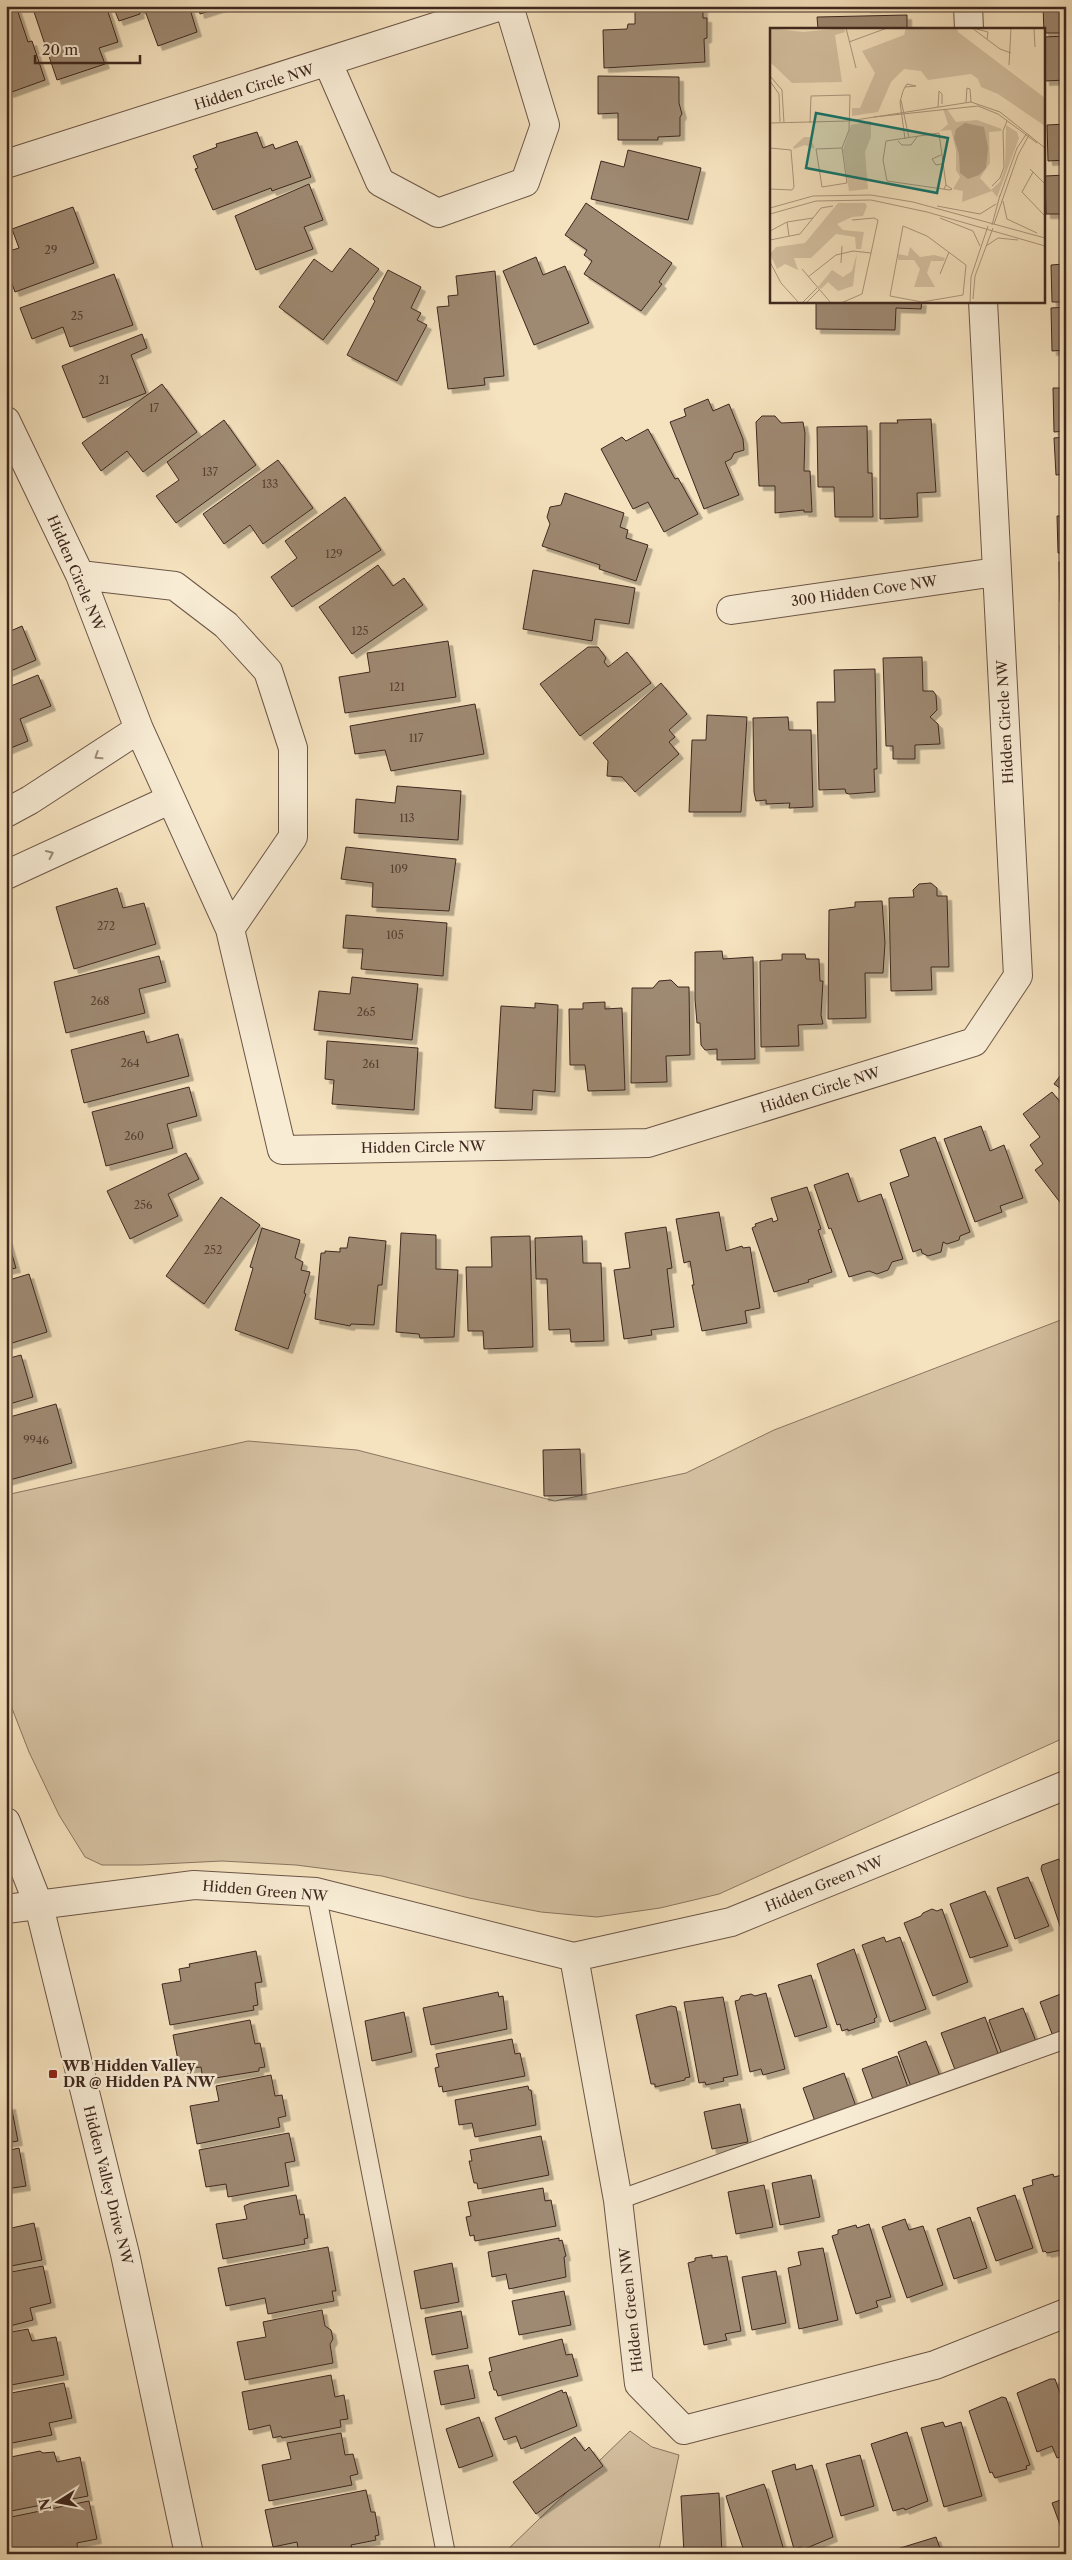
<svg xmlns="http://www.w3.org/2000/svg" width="1072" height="2560" font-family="'Libre Caslon Text',serif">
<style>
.green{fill:#d6c2a3;stroke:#8a7561}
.building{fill:#9e8972;stroke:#3f281f;filter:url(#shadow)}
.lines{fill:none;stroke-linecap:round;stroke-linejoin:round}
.service-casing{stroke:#6c5647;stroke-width:20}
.minor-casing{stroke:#6c5647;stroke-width:30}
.tertiary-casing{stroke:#6c5647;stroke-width:30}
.service{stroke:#f8ecd5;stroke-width:18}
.minor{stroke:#f8ecd5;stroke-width:28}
.tertiary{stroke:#f8ecd5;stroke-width:28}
.oneway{stroke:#9c8a7a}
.poi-dot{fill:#8f2418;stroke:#f8ecd5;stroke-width:2}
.labels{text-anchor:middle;stroke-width:5;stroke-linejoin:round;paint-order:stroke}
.number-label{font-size:11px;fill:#574034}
.street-label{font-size:14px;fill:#3f281f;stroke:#f8ecd5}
.poi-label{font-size:14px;font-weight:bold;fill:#3f281f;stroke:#f8ecd5;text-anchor:start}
.inset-road{fill:none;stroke:#ac987e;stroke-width:1}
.view{fill:#0f766e;fill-opacity:0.15;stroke:#0f766e;stroke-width:2.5}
.inset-edge{fill:none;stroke:#3f281f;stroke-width:2.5}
</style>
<defs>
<filter id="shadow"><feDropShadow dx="4.5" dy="4.5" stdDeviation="0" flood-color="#0004"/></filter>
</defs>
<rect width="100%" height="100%" fill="#f5e2be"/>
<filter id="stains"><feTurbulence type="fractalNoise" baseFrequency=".004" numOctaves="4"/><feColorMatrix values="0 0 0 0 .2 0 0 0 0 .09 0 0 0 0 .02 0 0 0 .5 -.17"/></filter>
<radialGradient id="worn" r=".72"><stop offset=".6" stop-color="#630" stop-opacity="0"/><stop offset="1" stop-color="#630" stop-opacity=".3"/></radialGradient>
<!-- green -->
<path class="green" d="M1066 1318V1737L719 1894 660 1908 597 1917 541 1912 469 1898 382 1876 296 1865 222 1861 141 1865H102L85 1857 59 1815 29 1752 6 1693V1495L248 1441 357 1450 555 1501 686 1473 774 1430Z
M630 2431 652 2447 679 2455 658 2554H503Z"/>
<!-- building -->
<path class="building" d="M6 6H16L28 42 32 41 45 80 9 93 6 83Z
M32 6H106L118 42 99 48 105 64 57 80Z
M113 6H189L197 32 158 46 144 8 139 10 140 14 119 21Z
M198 6H225L200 14Z
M703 6V18H707V38L704 39 705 62 604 68 603 30 627 29 628 24H635V7Z
M866 6H908V7L866 8Z
M1043 6H1066V33H1044Z
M907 15V29H818L817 17Z
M1066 36V80L1045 81 1044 37Z
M598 76 679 77V103L682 114 680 117V136L658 137V140H618V113L598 114Z
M1066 124V160L1048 161 1047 125Z
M257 132 263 148 273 144 275 149 297 141 311 177 272 191 271 188 213 210 195 169 198 168 193 156 217 147 216 144Z
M628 150 701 168 688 220 591 199 601 161 624 167Z
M1066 175V214H1046L1045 176Z
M309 184 323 220 304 227 313 249 256 270 235 216Z
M586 203 672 263 659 282 662 284 641 311 584 274 592 261 584 255 587 250 565 235Z
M73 207 94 263 15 292 6 268V252L19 248 12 229Z
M1062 242H1066V302H1052L1051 265 1064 264Z
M350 248 379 269 323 340 279 307 314 259 332 272Z
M536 257 543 275 565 266 589 323 534 345 503 271Z
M388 270 421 287 411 308 421 313 417 320 427 325 397 381 347 355 375 301 373 299Z
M495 271 504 376 484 378 485 385 448 389 437 307 449 306 448 296 458 295 456 276Z
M114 274 133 325 70 347 63 327 32 339 20 308Z
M816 301H922L921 309 896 308 895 330 816 329Z
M1066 307V350L1052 351 1051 308Z
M142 334 147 348 131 355 146 393 83 418 62 366Z
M162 384 197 432 143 472 127 451 101 471 82 443Z
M1053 388H1066V431L1054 432Z
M708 399 713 411 729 404 743 439 744 450 734 453 731 459 725 462 739 495 704 509 670 422 686 416 684 409Z
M762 416H775L781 423 803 422 805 433 804 471H810L812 512H804V510L775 513V486H759L756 422Z
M931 419 936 492 917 493 918 517 880 519V423H898L897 420Z
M224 420 256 465 176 523 156 496 179 480 167 462Z
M867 426 868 473H872L873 517H835L834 487H818L817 427Z
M648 429 675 479 678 478 698 514 664 532 648 502 633 509 601 449 622 437 626 441Z
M1066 437V474L1056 475 1054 438Z
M278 460 313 508 263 544 250 525 224 544 203 514Z
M565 493 624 513 620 527 628 530 626 538 648 545 636 581 599 569 600 565 542 546 550 524 547 517 550 507 561 505Z
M345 497 381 550 292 607 271 577 297 558 285 541Z
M1057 516H1066V553H1058Z
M1059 562H1066V602H1060Z
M378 565 393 586 404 578 423 605 352 654 319 607Z
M533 570 635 588 629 624 595 619 592 641 523 629Z
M22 626 36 660 6 673V633Z
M448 641 456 697 345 713 339 677 370 672 367 653Z
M1066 645V684H1062L1060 646Z
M588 647H598L606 658 604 662 608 667 627 652 651 683 580 736 540 684Z
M922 657 923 691H933L936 695 937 710 930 717 938 724 940 744 915 745V759H893V746H886L883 658Z
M875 669 877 769H874L875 792 849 794 846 793 845 789 819 790 817 702H835L834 670Z
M38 675 51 706 20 719 28 741 6 750V688Z
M661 683 687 714 669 730 675 737 669 742 679 754 635 792 622 777 607 776 608 761 593 743Z
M1061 692H1066V729H1063Z
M475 704 484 754 391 771 385 750 355 754 350 726Z
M707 715 747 717 741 812H689L692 740H706Z
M788 717 789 730H811L813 807 789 808 790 803 766 804V800L756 801 754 792 753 718Z
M397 786 461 791 458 840 354 833 356 799 395 803Z
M346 847 456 859 449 911 372 907 373 883 341 879Z
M931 883 937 888V896H947L949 967H931L932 990 891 991 889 898 914 897 913 890 919 884Z
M117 888 123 908 144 903 156 944 74 969 56 907Z
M882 901 885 943 883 973H865L866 1018 828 1019 829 910 855 907V902Z
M346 915 447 923 443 976 361 969 363 949 343 948Z
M722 951 723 959 753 957 755 1059 717 1060V1049L705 1050 701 1045 700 1023H697L695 999V952Z
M782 954H805L806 959H819L820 981H823L821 1015 823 1024 798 1025 799 1046 761 1047 760 961 782 960Z
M159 956 166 982 139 989 145 1013 66 1033 54 982Z
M352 977 418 984 412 1040 314 1030 319 991 350 994Z
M671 980 678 987H689L690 1055 666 1056 667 1082 631 1083 632 988H653L659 981Z
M605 1002V1009L622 1008 625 1090 588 1091 585 1065H570L569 1009H583V1003Z
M535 1003 558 1005 555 1092 533 1090 532 1110 495 1108 501 1006 535 1008Z
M144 1031 147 1043 178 1034 189 1076 84 1103 71 1050Z
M327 1041 418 1048 414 1110 332 1104 334 1080 325 1079Z
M1066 1068V1092L1054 1084Z
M189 1087 197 1116 167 1124 173 1148 106 1166 92 1112Z
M1052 1092 1066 1109V1210L1035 1170 1043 1164 1030 1145 1040 1137 1023 1114Z
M981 1126 990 1151 1004 1145 1023 1198 1000 1206 1002 1212 975 1222 944 1139Z
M935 1137 970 1232 960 1236 959 1240 947 1244 943 1242 941 1252 928 1256 922 1253 921 1249 913 1252 890 1183 909 1176 900 1150Z
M186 1153 199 1179 168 1194 178 1216 130 1239 107 1191Z
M848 1173 858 1202 881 1194 903 1259 892 1262 888 1270 877 1274 869 1271 849 1277 831 1228 829 1229 814 1185Z
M807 1187 821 1229 818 1230 832 1272 808 1280 809 1282 774 1292 752 1228 756 1226 755 1224 772 1218 773 1222 778 1220 771 1198Z
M221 1197 260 1225 204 1304 166 1276Z
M719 1212 726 1251 742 1246 743 1248 750 1247 760 1308 745 1311 747 1323 702 1331 692 1285H694L690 1261 684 1263 676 1219Z
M666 1227 672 1268 667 1269 674 1327 651 1330 652 1335 624 1339 614 1270 630 1268 625 1233Z
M262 1228 300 1240 295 1258 303 1262 301 1270 310 1272 304 1293 306 1294 288 1349 235 1330 253 1268 250 1267Z
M401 1233 436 1235V1269L458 1270 454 1337 420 1338 419 1334 396 1332Z
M6 1234 16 1268 6 1270Z
M530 1236 533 1347 484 1349 483 1331H468L466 1267H492L491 1237Z
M582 1236 583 1263H601L604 1341 571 1342 570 1329 549 1330 547 1279H536L535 1238Z
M349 1237 386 1241 382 1285H378L374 1325 351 1324 350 1326 315 1319 321 1253H325V1251L340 1252V1248H347Z
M29 1274 47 1332 6 1345V1281Z
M21 1355 33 1397 6 1405V1359Z
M56 1404 72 1463 6 1481V1418Z
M580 1449 582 1495 544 1496 543 1450Z
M1059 1859 1060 1862 1066 1860 1064 1938 1041 1869 1042 1865Z
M1028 1877 1049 1926 1015 1939 997 1888Z
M985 1891 1008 1946 970 1958 950 1904Z
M932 1909 937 1911 942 1909 968 1982 933 1996 904 1923 921 1916 923 1913Z
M884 1937 886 1942 900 1937 926 2009 890 2022 862 1945Z
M854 1949 877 2017 874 2019 875 2022 848 2031V2029L842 2031 840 2024 837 2025 817 1964Z
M256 1951 262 1982 255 1983 258 2005 253 2006 254 2010 170 2025 162 1984 181 1981 179 1969 190 1967 189 1964Z
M811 1975 827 2027 795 2037 778 1985Z
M498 1992 499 1997 503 1996 507 2029 431 2045 423 2008Z
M1066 1992V2035L1054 2039 1040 2002Z
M766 1993 785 2069 763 2075 761 2069 750 2072 735 2001 739 2000 741 1996 751 1994 755 1996Z
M723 1997 738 2075 723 2078 724 2081 706 2085 705 2082 699 2083 684 2002Z
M671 2006 676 2007 690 2077 685 2078V2080L655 2087V2084H651L636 2015Z
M1023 2008 1037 2044 1003 2057 989 2020Z
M404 2012 412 2052 372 2061 365 2021Z
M985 2017 1000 2059 957 2075 941 2033Z
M250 2020 255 2044 260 2043 265 2067 259 2068V2071L203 2080 201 2067 180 2070 173 2035Z
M512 2039 515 2054 520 2053 525 2076 443 2092 442 2086 439 2087 435 2068 439 2067 436 2054Z
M926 2041 942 2081 913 2092 898 2052Z
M897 2056 910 2093 875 2105 862 2069Z
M844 2073 858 2112 817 2127 803 2088Z
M271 2075 275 2096 282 2095 286 2116 278 2118 280 2127 197 2144 190 2106 219 2101 216 2086Z
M528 2086 529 2090H531L536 2125 475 2137 472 2123 459 2125 455 2100Z
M740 2104 748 2142 712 2149 704 2112Z
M11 2105 18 2141 6 2143V2106Z
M289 2133 295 2161 285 2163 289 2186 228 2197 226 2184 206 2187 199 2150Z
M541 2136 549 2175 478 2189 477 2183H474L469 2161H472L470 2150Z
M19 2148 26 2186 6 2189V2151Z
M1053 2174 1054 2177 1062 2175 1066 2188V2249L1047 2253 1045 2251 1043 2252 1023 2188 1033 2185 1032 2180Z
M811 2175 820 2217 780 2225 772 2183Z
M764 2185 773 2227 736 2234 728 2192Z
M543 2188 545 2201 551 2200 556 2226 475 2241 474 2235 470 2236 466 2217 471 2216 468 2202Z
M296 2195 300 2215 304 2214 308 2238 304 2239 305 2244 223 2259 216 2224 247 2219 244 2206 251 2203Z
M1015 2195 1033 2248 996 2261 977 2208Z
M970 2217 987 2268 954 2279 937 2229Z
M905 2219 909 2230 923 2226 943 2285 907 2298 882 2227Z
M34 2223 42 2260 6 2267V2224L7 2229Z
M869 2224 891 2297 876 2301 878 2307 856 2314 832 2236 838 2234V2230L856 2225 857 2228Z
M559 2238V2241L562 2240 566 2256 564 2257 566 2277 509 2289 506 2274 492 2277 488 2252Z
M328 2247 336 2291H332L334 2301 268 2314 265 2298 226 2306 218 2268Z
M823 2248 838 2320 799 2329 788 2268 801 2265 798 2252Z
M712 2255V2258L727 2256 741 2331 725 2334 727 2340 704 2345 688 2263 695 2261V2258Z
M452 2263 459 2302 421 2309 414 2271Z
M43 2266 51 2303 30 2308 33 2320 6 2327V2273Z
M776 2271 786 2323 752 2330 742 2277Z
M564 2291 571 2325 519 2335 512 2301Z
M322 2310 325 2326 331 2330 333 2339 330 2344 333 2363 245 2380 237 2342 266 2337 263 2322Z
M461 2311 468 2348 432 2355 425 2318Z
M28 2329 32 2341 56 2337 64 2375 6 2386V2333Z
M562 2339 566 2355 572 2354 578 2376 498 2396 496 2390H494L489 2372 492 2371 489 2358Z
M468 2365 475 2398 441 2405 434 2371Z
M331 2375 335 2397 344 2395 348 2419 340 2420 341 2427 282 2438 281 2436 273 2438 270 2425 249 2430 242 2392Z
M1050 2379H1055L1066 2410V2455L1057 2458 1052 2446 1037 2452 1017 2393Z
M64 2383 72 2418 49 2423 52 2435 7 2444 6 2447V2394Z
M562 2390 563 2393 566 2392 577 2426 521 2449 516 2436 504 2440 495 2418Z
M1002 2397 1006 2398 1030 2465 1026 2466 1027 2469 995 2478 992 2472 990 2473 969 2411Z
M479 2417 493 2456 459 2468 446 2429Z
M943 2422 945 2427 961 2422 982 2496 944 2507 921 2428Z
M907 2432 928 2501 905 2510 904 2508 893 2511 871 2444Z
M341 2433 345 2455 353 2454 358 2474 350 2476 352 2485 269 2501 262 2465 291 2459 287 2443Z
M575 2437 585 2451 589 2447 603 2466 536 2514 513 2482Z
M40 2451 43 2453 54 2452 57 2462 80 2457 88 2496 6 2512V2458Z
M860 2455 874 2506 841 2516 826 2464Z
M795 2464 796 2470 812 2465 833 2537 802 2550 801 2547 794 2549 772 2471Z
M764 2484 766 2489 785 2554H760L759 2549 745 2554 728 2503 726 2496Z
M366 2490 371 2512H375L379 2535 375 2536 376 2540 351 2545 352 2548 311 2554V2552L299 2554 297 2542 273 2547 265 2510Z
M719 2493 722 2554H684L681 2496Z
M1066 2498V2541L1052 2503Z
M89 2501 97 2539 77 2543 78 2554H6V2518Z
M936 2537 942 2554H899L897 2549Z"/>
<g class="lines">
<!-- service casing -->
<g class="service-casing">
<path id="service" d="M316 1892 446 2554
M618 2200 1066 2039"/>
</g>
<!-- minor casing -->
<g class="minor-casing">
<path id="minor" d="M968 6 969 29
M328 63 380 182 438 213 525 182 545 125 509 6
M6 164 501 6
M6 421 80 575 139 729 230 929 282 1150 648 1143 974 1042 1018 976 983 301
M80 575 175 586 226 625 268 671 293 748V837L230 929
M731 610 996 572
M6 813 30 800 139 729
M6 875 169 800
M6 1909 194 1885 316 1892 574 1957 731 1922 1066 1785
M574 1957 618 2200 639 2384 684 2430 935 2365 1066 2313"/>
</g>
<!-- tertiary casing -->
<g class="tertiary-casing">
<path id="tertiary" d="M6 1822 39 1906 125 2254 189 2554"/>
</g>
<!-- service -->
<use href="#service" class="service"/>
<!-- minor -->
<use href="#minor" class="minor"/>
<!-- tertiary -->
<use href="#tertiary" class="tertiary"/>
</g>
<!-- one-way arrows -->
<defs><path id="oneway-chevron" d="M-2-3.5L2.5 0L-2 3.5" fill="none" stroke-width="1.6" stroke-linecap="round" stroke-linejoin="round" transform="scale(1.25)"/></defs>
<g class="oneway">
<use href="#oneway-chevron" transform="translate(98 756) rotate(147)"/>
<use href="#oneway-chevron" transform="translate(50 854) rotate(-25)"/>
</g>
<!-- markers -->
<rect class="poi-dot" x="48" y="2069" width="10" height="10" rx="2.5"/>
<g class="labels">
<!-- number labels -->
<g class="number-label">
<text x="51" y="254">29</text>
<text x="77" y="320">25</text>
<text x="104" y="384">21</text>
<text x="154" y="412">17</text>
<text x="210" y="476">137</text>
<text x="270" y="488">133</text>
<text x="334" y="558">129</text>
<text x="360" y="635">125</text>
<text x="397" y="691">121</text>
<text x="416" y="742">117</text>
<text x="407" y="822">113</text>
<text x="399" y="873">109</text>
<text x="106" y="930">272</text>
<text x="395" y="939">105</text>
<text x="100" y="1005">268</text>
<text x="366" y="1016">265</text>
<text x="130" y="1067">264</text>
<text x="371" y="1068">261</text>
<text x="134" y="1140">260</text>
<text x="143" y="1209">256</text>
<text x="213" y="1254">252</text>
<text x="36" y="1444">9946</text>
</g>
<!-- street labels -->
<g class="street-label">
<text transform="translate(254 87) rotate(-17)" y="5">Hidden Circle NW</text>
<text transform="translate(76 573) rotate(67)" y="5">Hidden Circle NW</text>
<text transform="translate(864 591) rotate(-8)" y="5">300 Hidden Cove NW</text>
<text transform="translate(1005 722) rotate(-93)" y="5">Hidden Circle NW</text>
<text transform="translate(820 1090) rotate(-17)" y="5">Hidden Circle NW</text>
<text transform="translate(423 1147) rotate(-1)" y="5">Hidden Circle NW</text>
<text transform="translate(824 1884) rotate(-22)" y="5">Hidden Green NW</text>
<text transform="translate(265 1891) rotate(5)" y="5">Hidden Green NW</text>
<text transform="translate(108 2185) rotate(76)" y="5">Hidden Valley Drive NW</text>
<text transform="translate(631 2310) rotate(-96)" y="5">Hidden Green NW</text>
</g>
<!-- poi labels -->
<g class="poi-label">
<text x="63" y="2071">WB Hidden Valley<tspan x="63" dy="16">DR @ Hidden PA NW</tspan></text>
</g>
</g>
<!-- overview -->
<g transform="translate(770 28)">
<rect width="275" height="275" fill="#f5e2be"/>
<path d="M0 0 33 4 74 0 75 4 65 7 72 54 22 55 0 34ZM136 0H187L188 4 275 70V98L228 66 211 59 208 51 201 46 158 52 151 43 134 41 121 54 108 84 82 88V80H90L105 45 92 23 134 7ZM173 81H177L186 94 207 92 232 101 231 103 219 104 220 135 210 150 221 162 230 154 235 140 236 97 247 104 249 110 227 169 222 163 192 174 193 163 183 161 190 149 186 142V122L181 102 170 103 178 96ZM101 93V109L95 124 98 161 79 163 73 122 81 97ZM34 109H40L45 121 35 117 24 121 23 119ZM68 175H95L97 178 93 188 82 189 67 196 73 202 94 204 91 221H86L85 209 66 206 41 230H24L28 242 15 236 7 241 0 226 6 219 35 215ZM140 219 150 229 164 227 175 230 174 233H161L157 245 165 259H144L150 241 144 232H128V226L138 228ZM87 225 83 258 68 263 58 254 51 261 48 259 62 242 73 249 82 243Z" fill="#d6c2a3"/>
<path d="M195 95 214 99 218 120 216 140 209 147 198 151 190 145 189 126 184 110 186 101Z" fill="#b7a388"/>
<path class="inset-road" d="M76 0 86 40M202 0 230 21 241 25M203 0 218 4 217 11M264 0 265 19M79 14 117 0M239 37 241 0M0 48 12 62 14 95M0 53 9 66 10 94M131 72 139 110M196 74 197 60 200 61 201 74M168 79 169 63 172 66V76M104 89 208 78 228 86 267 115M0 95 79 93 201 74 230 84 275 120M40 95 41 68 80 67 79 102 72 120 46 121 52 159 77 155 72 120M135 111 130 74 133 63 135 59 137 56 146 58 135 59M128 113 132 117H141L147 109M0 120 21 122 24 159 22 162 0 161M171 127 162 131 166 137 172 136M260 141 275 156M263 144 252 164 275 188M222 158 230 150 234 139 233 103 237 93M174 161 176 157 169 105 116 113 113 132 117 153 180 162 182 161 176 157M230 168 247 120 257 105M233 173 237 191 267 205M167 178 210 186 226 176M0 180 43 168 101 167 143 174 275 210M0 186 46 173 101 172 157 184 275 218M170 190 203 203 210 218M82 192 104 190 108 192 101 225M224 196 248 127 259 107M222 197 230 167M133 198 157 208 196 237 193 267 152 274 120 268ZM0 203 17 194M19 208 17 194 43 190 51 180 63 178M0 212 30 206 43 190M216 218 228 210 248 212M0 234 11 255 29 275M71 235 72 218M32 241 61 275M170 246 179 224M38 249 66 227 83 223 101 225 92 266 71 275M203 271 205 248 223 200M32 275 47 260M36 275 49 262M200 275 201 249 218 198"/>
<path class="view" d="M46 85 178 110 167 165 36 140Z"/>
<rect width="275" height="275" class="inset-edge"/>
</g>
<!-- margin -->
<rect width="1072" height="2560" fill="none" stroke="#f5e2be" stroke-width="25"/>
<rect x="8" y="8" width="1057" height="2545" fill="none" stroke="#3f281f" stroke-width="2.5"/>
<rect x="12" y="12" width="1047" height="2535" fill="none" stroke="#3f281f"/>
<!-- north arrow -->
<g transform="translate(58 2502) rotate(259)" stroke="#f8ecd5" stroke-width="4" paint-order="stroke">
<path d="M0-4L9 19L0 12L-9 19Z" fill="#3f281f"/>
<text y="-8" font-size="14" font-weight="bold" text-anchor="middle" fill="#3f281f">N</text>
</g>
<!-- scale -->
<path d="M35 55v8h105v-8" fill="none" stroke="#3f281f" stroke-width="2.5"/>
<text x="42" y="55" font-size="15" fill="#3f281f" stroke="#f8ecd5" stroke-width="4" paint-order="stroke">20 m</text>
<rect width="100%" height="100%" filter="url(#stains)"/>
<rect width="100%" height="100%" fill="url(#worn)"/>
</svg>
